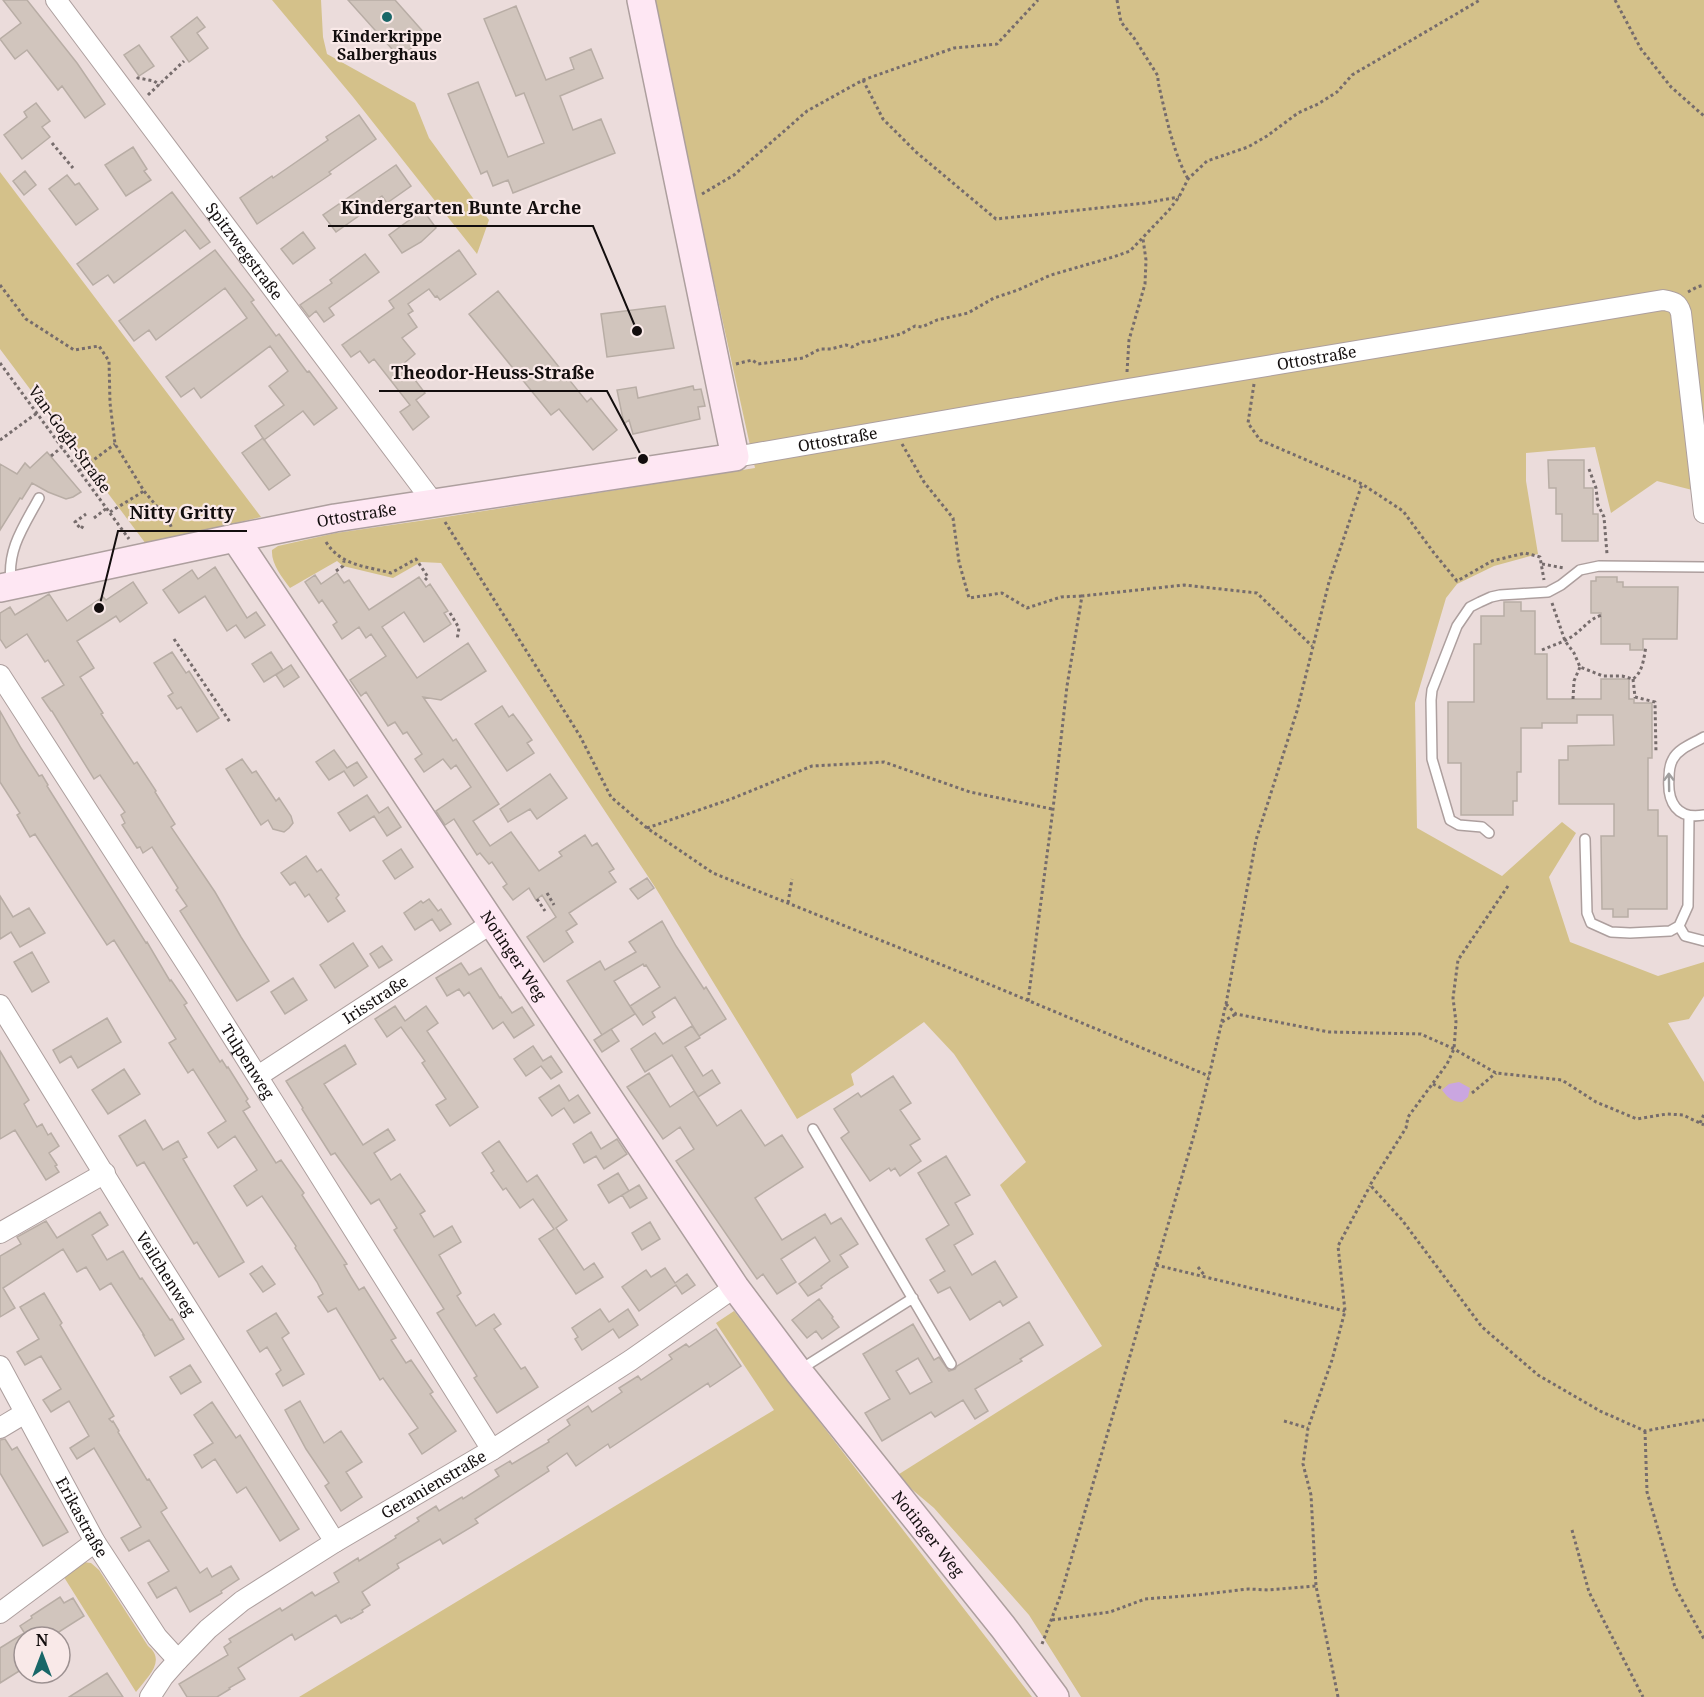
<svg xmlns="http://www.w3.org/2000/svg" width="1704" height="1697" font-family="'Noto Serif',serif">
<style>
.green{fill:#d4c18a}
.water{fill:#caa6e0}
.building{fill:#d1c5bd;stroke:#b8ada5;stroke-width:1.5;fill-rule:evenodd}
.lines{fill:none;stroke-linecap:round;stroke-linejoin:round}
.lane-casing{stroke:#ad9f9e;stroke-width:12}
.street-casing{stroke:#ad9f9e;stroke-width:22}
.secondary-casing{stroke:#ad9f9e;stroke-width:30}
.path{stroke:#766c6c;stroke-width:3;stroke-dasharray:3 3;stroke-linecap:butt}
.lane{stroke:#fff;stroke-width:9}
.street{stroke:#fff;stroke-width:20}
.secondary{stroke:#fee7f3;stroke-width:27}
.oneway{stroke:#a19f9f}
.poi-dot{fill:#196768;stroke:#f9e9e8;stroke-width:2}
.labels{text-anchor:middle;stroke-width:4.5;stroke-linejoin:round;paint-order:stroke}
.poi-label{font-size:16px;font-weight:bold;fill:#130e0e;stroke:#f9e9e8}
.street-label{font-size:16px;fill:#130e0e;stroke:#f9e9e8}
.leader{fill:none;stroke:#130e0e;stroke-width:2}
.callout-dot{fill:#130e0e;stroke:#f9e9e8;stroke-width:2}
.callout-label{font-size:18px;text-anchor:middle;font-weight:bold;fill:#130e0e;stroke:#f9e9e8;stroke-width:4.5;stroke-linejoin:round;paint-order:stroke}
</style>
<rect width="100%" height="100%" fill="#ebdcdb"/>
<!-- green -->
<path class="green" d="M272 0H321L323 37 327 54 415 103 429 138 489 220 477 254 353 97Z
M652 0H1704V493L1657 481 1611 513 1595 447 1526 453V481L1538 554 1494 566 1457 584 1446 598 1415 703 1417 828 1502 876 1562 822 1576 833 1549 877 1570 942 1658 976 1704 962V996L1689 1019 1668 1023 1704 1082V1697H1081L1029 1615 934 1508 896 1476 1102 1346 1000 1185 1026 1162 954 1054 924 1022 851 1074 854 1085 797 1119 655 887 441 563 421 562 393 578 343 566 337 561 290 588C282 577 271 564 272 550L278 546 336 533 433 519 755 468Z
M0 172 261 517 146 544 0 349Z
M734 1311 1032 1697H299L774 1410 716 1323Z
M83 1562 91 1563 99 1570 148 1646C167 1661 147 1677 136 1692L62 1574Z"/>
<!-- water -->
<path class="water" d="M1459 1082 1470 1088 1468 1097 1462 1102C1452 1102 1448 1098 1442 1090L1449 1084Z"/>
<!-- building -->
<path class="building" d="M3 0H27L77 63 105 104 85 118 62 86 58 90 27 50 15 59 0 39 21 23Z
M348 0H395L426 35 400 58Z
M516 6 546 80 574 69 570 58 591 49 603 78 560 96 573 130 601 119 615 153 513 193 508 180 493 186 487 171 481 174 448 94 478 82 508 157 544 143 524 93 516 96 484 19Z
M197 17 205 27 197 33 208 48 189 62 171 37Z
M139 45 154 66 139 76 124 55Z
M36 103 50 121 42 127 50 137 22 159 4 135 27 117 24 112Z
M359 115 376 139 329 172 331 174 257 224 240 198 272 176 273 178 328 140 326 137Z
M133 147 147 169 144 171 151 180 126 196 105 165Z
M396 165 411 186 387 203 382 196 358 212 360 215 336 232 323 215Z
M25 171 36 185 24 195 13 181Z
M67 175 75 185 79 183 98 209 76 225 49 189Z
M172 192 210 242 200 249 185 230 114 283 108 275 93 285 77 264Z
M423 210 436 228 421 242 402 253 389 235Z
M303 232 315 248 293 264 281 249Z
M215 250 254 300 251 302 276 336 279 334 307 372 309 371 337 408 314 425 303 411 264 440 255 426 284 405 269 386 288 371 270 346 201 398 194 388 181 397 166 377 247 318 225 288 156 340 149 330 134 341 119 321Z
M459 250 476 274 440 300 437 296 435 297 429 289 408 304 413 311 408 314 417 327 402 338 415 354 403 364 425 393 416 400 429 417 413 430 400 412 410 405 374 359 369 363 360 351 351 357 342 345 394 308 389 301Z
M365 254 379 272 329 308 334 315 324 322 316 311 309 317 300 305 332 283 330 280Z
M498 291 587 402 591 398 617 430 593 450 559 409 551 415 469 314Z
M665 306 674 348 607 357 601 314Z
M693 386 694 390 701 389 705 406 698 407 700 419 633 434 629 420 624 424 617 390 636 387 638 398Z
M263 438 290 475 269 490 242 453Z
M47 452 81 492 73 497 66 499 48 492 32 483 22 499 20 498 0 530V464L17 474 25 463 30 468Z
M1548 460H1584V488H1593V514H1598V541H1562V514H1556V488H1549Z
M215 567 247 618 256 612 265 625 245 638 236 625 227 631 205 596 179 613 163 590 192 570 198 579Z
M337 573 344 583 349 580 369 610 419 577 426 587 430 584 448 611 444 613 451 624 424 642 404 612 382 627 417 678 468 643 486 671 441 700 423 697 453 741 456 739 499 804 473 821 490 846 511 832 539 871 562 856 559 852 585 835 592 846 597 843 614 869 609 872 616 882 569 913 577 924 566 931 573 942 544 962 527 937 556 917 542 895 536 900 529 888 513 900 503 887 507 884 492 862 489 864 480 853 477 855 454 819 445 825 436 811 471 787 456 765 451 769 443 759 424 772 415 759 422 754 407 732 403 734 395 722 388 726 366 692 361 696 350 680 386 656 371 634 366 638 359 627 342 639 333 625 337 622 322 600 319 603 305 582 315 575 321 584Z
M1596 577H1617V582H1623V587H1678L1677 639H1643V650H1630V644H1601V613H1591V581H1596Z
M133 582 147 603 120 622 116 616 77 641 94 668 80 677 103 713 101 714 134 764 137 762 156 791 155 792 175 824 171 827 215 892 241 937 269 981 237 1001 180 911 187 906 176 890 178 888 152 847 143 853 140 847 137 848 122 825 125 823 121 815 125 812 100 775 94 779 52 711H51L42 698 64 685 48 660 45 662 27 634 6 648 0 639V613L10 607 15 615 49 594 67 621 103 597 106 600Z
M1504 602H1521V611H1535V654H1547V699H1601V679H1629V699H1634V703H1652V758H1648V810H1658V836H1667V909H1628V917H1613V909H1602L1601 836H1614V804H1559V760H1568V746L1614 745 1613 715H1577V723H1542V728H1521V772H1517V801H1513V815H1461V763H1448V702H1474V644H1481V616H1504Z
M172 652 186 673 189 671 219 718 197 732 181 707 177 709 168 696 173 693 154 663Z
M271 652 283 670 264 682 252 664Z
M291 665 299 677 284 687 276 675Z
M502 706 509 717 513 714 522 726 532 740 527 743 534 753 507 771 475 724Z
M0 711 21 748 39 776 42 775 48 785 47 786 146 943 147 942 170 981 171 980 187 1003 184 1005 220 1062 222 1060 227 1068 228 1067 248 1099 246 1101 250 1107 243 1111 276 1163 281 1160 304 1193 302 1195 347 1264 344 1265 351 1277 359 1290 364 1287 396 1338 391 1340 406 1363 411 1360 433 1392 430 1394 456 1431 422 1454 409 1434 418 1428 383 1378 380 1380 336 1308 328 1312 318 1297 323 1294 317 1282 295 1248 296 1246 262 1196 247 1206 234 1186 257 1170 235 1136 218 1148 208 1133 226 1121 193 1069 188 1073 169 1043 176 1039 114 940 107 945 35 834 30 837 17 815 20 813 0 782Z
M334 750 347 768 357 762 367 777 354 786 344 771 329 780 316 762Z
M242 759 252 773 256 771 276 801 279 798 291 816 293 823 289 828 284 832 273 829 268 820 261 825 226 769Z
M550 774 567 798 537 819 530 809 508 822 500 809Z
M367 795 379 813 388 807 401 827 387 836 374 816 350 831 338 813Z
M401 849 413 867 395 879 383 861Z
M306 856 317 872 321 869 339 895 336 898 345 911 328 922 309 894 305 897 295 882 290 885 281 873Z
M647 878 654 888 638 899 630 889Z
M0 896 13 917 29 908 45 933 20 947 11 932 0 939Z
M429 899 438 911 441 909 451 924 440 931 432 919 415 930 404 913 421 901 423 903Z
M662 921 676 946 704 989 706 987 726 1019 699 1036 700 1038 685 1047 703 1076 712 1070 720 1083 698 1097 672 1055 645 1072 631 1049 655 1033 663 1044 692 1026 699 1036 675 997 652 1012 655 1017 643 1025 630 1006 660 987 646 965 644 966 643 964 614 981 635 1014 602 1035 567 981 600 961 605 970 636 952 629 942Z
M353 943 368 966 335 988 320 965Z
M382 946 392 960 379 968 370 954Z
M32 952 49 982 32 992 14 962Z
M461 963 469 975 481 968 500 998 501 997 512 1013 522 1007 534 1025 514 1038 503 1022 493 1029 469 992 464 996 459 989 447 996 436 978Z
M293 978 307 1000 285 1014 271 992Z
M395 1006 405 1021 426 1006 438 1023 427 1031 478 1107 450 1126 436 1105 446 1099 422 1063 425 1061 401 1027 387 1037 375 1019Z
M107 1018 121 1042 78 1068 71 1056 60 1063 53 1050Z
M611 1029 619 1041 602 1052 594 1040Z
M345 1045 356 1064 324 1084 363 1145 388 1129 395 1140 374 1153 391 1180 400 1174 425 1211 420 1214 434 1237 452 1226 461 1242 439 1255 461 1293 457 1296 476 1326 494 1314 501 1324 494 1329 521 1369 525 1367 538 1387 497 1413 474 1378 477 1376 437 1313 444 1309 394 1230 397 1228 379 1199 371 1204 335 1153 331 1155 302 1109 303 1108 286 1081Z
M533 1046 543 1061 551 1056 562 1072 551 1079 541 1066 526 1076 514 1059Z
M0 1051 29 1100 24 1104 37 1127 42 1124 48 1135 51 1133 59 1146 49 1153 57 1165 55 1166 59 1172 46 1180 15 1130 0 1139Z
M124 1069 140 1094 108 1114 92 1090Z
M649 1073 670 1107 694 1091 717 1126 741 1110 765 1146 782 1135 803 1167 755 1198 782 1240 825 1214 831 1224 841 1218 858 1244 840 1255 848 1267 831 1278 821 1286 822 1288 808 1296 799 1284 830 1261 815 1237 781 1259 796 1282 777 1294 763 1274 757 1279 676 1161 694 1149 680 1127 663 1139 627 1087Z
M893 1076 911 1103 900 1110 920 1139 910 1145 921 1161 900 1176 895 1168 891 1171 889 1168 870 1181 841 1138 849 1132 834 1109 858 1093 861 1097Z
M559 1085 569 1101 578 1095 590 1113 574 1123 564 1108 552 1116 539 1098Z
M145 1120 163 1150 178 1141 187 1157 183 1159 244 1262 219 1277 197 1242 194 1244 144 1162 137 1166 119 1136Z
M591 1132 601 1149 617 1139 627 1154 604 1169 596 1156 584 1163 573 1144Z
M499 1141 527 1182 537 1175 567 1220 556 1228 584 1270 594 1263 603 1277 576 1294 539 1239 554 1229 533 1199 520 1208 506 1188 503 1190 491 1173 494 1171 482 1153Z
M946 1156 970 1195 955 1203 973 1234 954 1245 972 1275 995 1261 1017 1297 1003 1306 1000 1301 970 1320 950 1287 938 1293 930 1280 945 1271 926 1239 949 1225 918 1173Z
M618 1173 629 1191 609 1203 598 1185Z
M639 1185 647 1198 630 1208 622 1195Z
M100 1212 108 1225 92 1235 107 1260 123 1251 140 1279 142 1278 170 1320 172 1319 184 1339 155 1356 143 1335H144L111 1283 100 1290 86 1267 77 1272 63 1249 3 1288 15 1308 0 1317V1256L21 1244 17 1237 46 1221 57 1238Z
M650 1222 660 1239 642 1250 632 1233Z
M262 1266 275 1284 263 1292 250 1274Z
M665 1268 675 1283 687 1274 695 1285 682 1294 676 1285 639 1311 622 1287 646 1270 651 1277Z
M44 1293 62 1323 60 1325 114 1416 109 1419 112 1422 113 1421 119 1431 118 1432 147 1480 149 1479 167 1508 161 1512 200 1573 207 1568 212 1577 231 1566 239 1579 221 1591 222 1593 190 1612 176 1587 157 1598 148 1583 169 1571 149 1540 129 1551 121 1538 141 1527 94 1448 77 1459 70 1448 89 1436 69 1401 51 1412 43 1400 61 1389 41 1356 25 1365 17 1352 39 1339 20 1307Z
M819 1299 833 1317 832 1318 839 1327 822 1339 816 1331 807 1338 792 1320Z
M600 1309 609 1322 628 1309 638 1325 619 1338 613 1329 582 1350 575 1339 578 1337 572 1328Z
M276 1313 289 1333 282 1338 304 1374 283 1386 276 1374 281 1370 267 1347 260 1352 247 1331Z
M1029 1322 1043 1345 1020 1359 1022 1361 975 1389 988 1411 975 1419 963 1400 935 1417 931 1412 882 1441 865 1413 890 1399 863 1354 913 1324 934 1360 939 1357 949 1371 955 1369 957 1366ZM918 1358 932 1382 910 1394 896 1371Z
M716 1329 741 1366 710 1387 708 1383 610 1448 608 1444 576 1466 567 1453 547 1467 549 1471 475 1519 478 1523 443 1544 440 1539 397 1564 399 1568 362 1592 370 1605 362 1610 363 1612 351 1619 350 1618 341 1623 336 1615 295 1640 292 1634 238 1668 245 1679 229 1688 230 1689 217 1697H187L179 1684 228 1655 224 1647 231 1642 229 1639 280 1608 282 1611 312 1592 315 1596 339 1582 334 1573 358 1558 359 1561 396 1538 395 1536 419 1521 417 1518 436 1506 439 1511 462 1497 463 1499 499 1476 495 1470 510 1461 512 1464 549 1442 548 1440 570 1425 567 1420 588 1406 592 1412 622 1392 619 1388 638 1376 641 1380 672 1359 669 1355 686 1344 689 1347Z
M190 1365 201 1382 181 1394 170 1377Z
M300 1401 324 1443 341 1431 362 1462 346 1472 362 1497 341 1511 325 1486 329 1483 306 1449 285 1410Z
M212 1402 236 1438 240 1435 299 1529 280 1541 246 1487 237 1493 215 1459 202 1468 194 1455 213 1443 194 1415Z
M5 1439 12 1450 17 1447 68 1532 43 1546 0 1473V1440Z
M60 1597 64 1603 73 1598 84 1616 51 1637H27L20 1626 32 1618 31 1616Z
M24 1633V1668L0 1683V1648Z
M107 1673 123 1697H69L93 1682Z"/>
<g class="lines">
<!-- lane casing -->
<g class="lane-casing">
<path id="lane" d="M11 582C7 549 24 526 39 498
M1704 737C1694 743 1679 748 1673 759 1670 764 1669 772 1669 778 1667 802 1677 820 1704 815
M1489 833 1482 827 1459 825 1450 820 1432 759 1431 700 1432 690 1457 626 1470 607 1480 602 1491 597 1500 595 1548 592 1561 585 1580 570 1599 566 1704 567
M1585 839 1587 913 1591 923 1611 932 1630 933 1670 931 1679 926 1688 906 1689 816
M1679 926 1685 936 1704 941
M813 1129 951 1364
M801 1369 913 1298"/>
</g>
<!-- street casing -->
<g class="street-casing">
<g id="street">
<path id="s1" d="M56 0 433 502"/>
<path id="s2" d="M735 457 1116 391 1663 300C1674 302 1678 303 1681 313L1704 513"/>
<path id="s3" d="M0 675 193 974 492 1450"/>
<path id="s4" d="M0 1005 149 1247 335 1542"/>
<path id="s5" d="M258 1076 492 923"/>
<path d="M0 1233 105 1173"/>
<path id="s6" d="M0 1366 95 1542 157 1637 178 1660"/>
<path d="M0 1428 25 1413"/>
<path d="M0 1613 95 1542"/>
<path id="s7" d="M150 1697 163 1677 178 1660 208 1629 242 1601 335 1542 492 1450 631 1360 735 1287"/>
</g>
</g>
<!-- secondary casing -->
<g class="secondary-casing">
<g id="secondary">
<path id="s8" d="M235 538 735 1287 798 1371 1003 1627 1055 1697"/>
<path id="s9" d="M0 588 235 538 335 518 735 457 641 0"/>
</g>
</g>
<!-- path -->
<path class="path" d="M1117 0 1121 22 1134 38 1158 76V82C1166 115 1172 150 1188 179
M1615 0 1641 49 1671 87 1704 116
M137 77 138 78 154 81 160 85
M863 80 883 119 916 152 996 219 1145 203 1179 197
M148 95 184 61
M52 143 73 168
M702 194 734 175 807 111 863 80 954 48 997 44 1038 0
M0 285 26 319 74 350 99 346 109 361 110 403 115 444 144 491 169 521 172 529
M1688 292 1697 287 1704 285
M0 363 129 539
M736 364 752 360 758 364 803 358 820 349H831L846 345 852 347 862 342H867L901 334 915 326 922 327 937 320 968 313 994 298 1018 290 1051 275 1113 257 1130 251 1169 210 1179 197 1188 179 1207 161 1248 147 1267 136 1298 113 1318 104 1337 92 1352 75 1480 0
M1127 372 1129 340 1145 284 1146 260 1143 239
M1254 384 1248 423 1260 440 1362 484 1403 511 1434 553 1457 581 1492 561 1525 553 1540 557 1544 580
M0 440 37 413
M902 444 924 482 953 518 959 562 969 598 1002 593 1027 608 1061 597 1082 596
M51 456 62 447
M1589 469 1596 488 1598 505 1604 517 1607 554
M80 470 115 444
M110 512 144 491
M94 518 107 508
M445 522 580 736 611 797 647 828 713 873 967 975 1209 1076
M83 526 81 529 75 522 86 514
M326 542C341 566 366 566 391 573L416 559 428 577 425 580
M1542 564 1564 568
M336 571 343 566 344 561
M1552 603 1565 641 1574 653 1580 667 1603 676H1622L1633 679C1643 672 1644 657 1646 646
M450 613 459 628 457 640
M174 639 230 722
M1542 650C1553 645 1565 642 1574 635 1585 627 1589 619 1602 615
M1633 679 1635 697 1655 702 1656 753
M1573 699 1574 681 1580 667
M647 828 731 799 812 766 884 762 970 792 1052 809
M1508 886 1458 960 1453 998 1456 1022 1454 1049 1447 1064 1408 1117 1406 1128 1370 1185 1402 1220 1482 1327 1538 1375 1600 1411 1645 1431 1704 1420
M547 893 554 905
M537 899 545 911
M788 903 792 879
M1028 1001 1053 809 1067 686 1082 596 1184 585 1257 593 1312 646
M1226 1004 1236 1014 1329 1032 1421 1034 1454 1049 1496 1073 1562 1080 1596 1102 1637 1119 1667 1114 1683 1115 1704 1125
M1222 1022 1236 1014
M1433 1084 1441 1088
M1472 1093 1496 1073
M1700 1123 1704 1114
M1156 1265 1345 1311
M1198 1267 1205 1276
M1284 1421 1308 1428
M1645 1431 1647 1492 1675 1587 1704 1639
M1572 1530 1589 1592 1643 1697
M1052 1620 1110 1612 1145 1599 1197 1595 1248 1589 1269 1590 1316 1586
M1042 1644 1061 1594 1196 1128 1209 1076 1226 1004 1256 840 1297 711 1329 582 1362 484
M1338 1697 1316 1586 1311 1495 1303 1464 1308 1428 1332 1360 1345 1311 1338 1246 1370 1186"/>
<!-- lane -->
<use href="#lane" class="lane"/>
<!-- street -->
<use href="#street" class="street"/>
<!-- secondary -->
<use href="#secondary" class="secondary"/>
</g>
<!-- one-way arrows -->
<defs><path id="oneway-shaft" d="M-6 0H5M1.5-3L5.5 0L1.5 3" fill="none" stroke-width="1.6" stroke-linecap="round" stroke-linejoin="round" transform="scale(1.5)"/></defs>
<use class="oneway" href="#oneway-shaft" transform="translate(1669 782) rotate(-91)"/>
<!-- markers -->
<circle class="poi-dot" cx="387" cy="17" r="6"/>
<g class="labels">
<!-- poi labels -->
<g class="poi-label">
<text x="387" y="42">Kinderkrippe<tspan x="387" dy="18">Salberghaus</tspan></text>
</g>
<!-- street labels -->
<g class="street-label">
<text dy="6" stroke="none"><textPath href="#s1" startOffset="314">Spitzwegstraße</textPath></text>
<text dy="6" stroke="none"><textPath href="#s2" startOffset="590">Ottostraße</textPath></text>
<text transform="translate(70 439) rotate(54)" y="6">Van-Gogh-Straße</text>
<text dy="6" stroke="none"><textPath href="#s2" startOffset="104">Ottostraße</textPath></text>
<text dy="6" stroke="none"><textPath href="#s9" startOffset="364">Ottostraße</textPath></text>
<text dy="6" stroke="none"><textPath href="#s8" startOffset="502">Notinger Weg</textPath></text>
<text dy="6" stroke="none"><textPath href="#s5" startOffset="140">Irisstraße</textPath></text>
<text dy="6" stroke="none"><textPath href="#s3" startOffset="459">Tulpenweg</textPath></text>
<text dy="6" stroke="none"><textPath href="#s4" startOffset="316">Veilchenweg</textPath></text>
<text dy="6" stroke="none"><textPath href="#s7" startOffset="358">Geranienstraße</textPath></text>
<text dy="6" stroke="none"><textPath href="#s6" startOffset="172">Erikastraße</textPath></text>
<text dy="6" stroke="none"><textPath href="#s8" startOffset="1214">Notinger Weg</textPath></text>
</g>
</g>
<!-- callouts -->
<path class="leader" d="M637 331L593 226H328M643 459L607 391H379M99 608L118 531H247"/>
<g class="callout-dot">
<circle cx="637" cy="331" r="6"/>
<circle cx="643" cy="459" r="6"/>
<circle cx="99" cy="608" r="6"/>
</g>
<g class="callout-label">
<text x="461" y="214">Kindergarten Bunte Arche</text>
<text x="493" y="379">Theodor-Heuss-Straße</text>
<text x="182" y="519">Nitty Gritty</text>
</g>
<!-- north arrow -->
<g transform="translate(42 1655)"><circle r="28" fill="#f9e9e8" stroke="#9d9191" stroke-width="1.5"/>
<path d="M0-4.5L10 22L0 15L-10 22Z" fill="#196768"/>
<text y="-9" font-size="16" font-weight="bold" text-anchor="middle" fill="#130e0e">N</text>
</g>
</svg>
